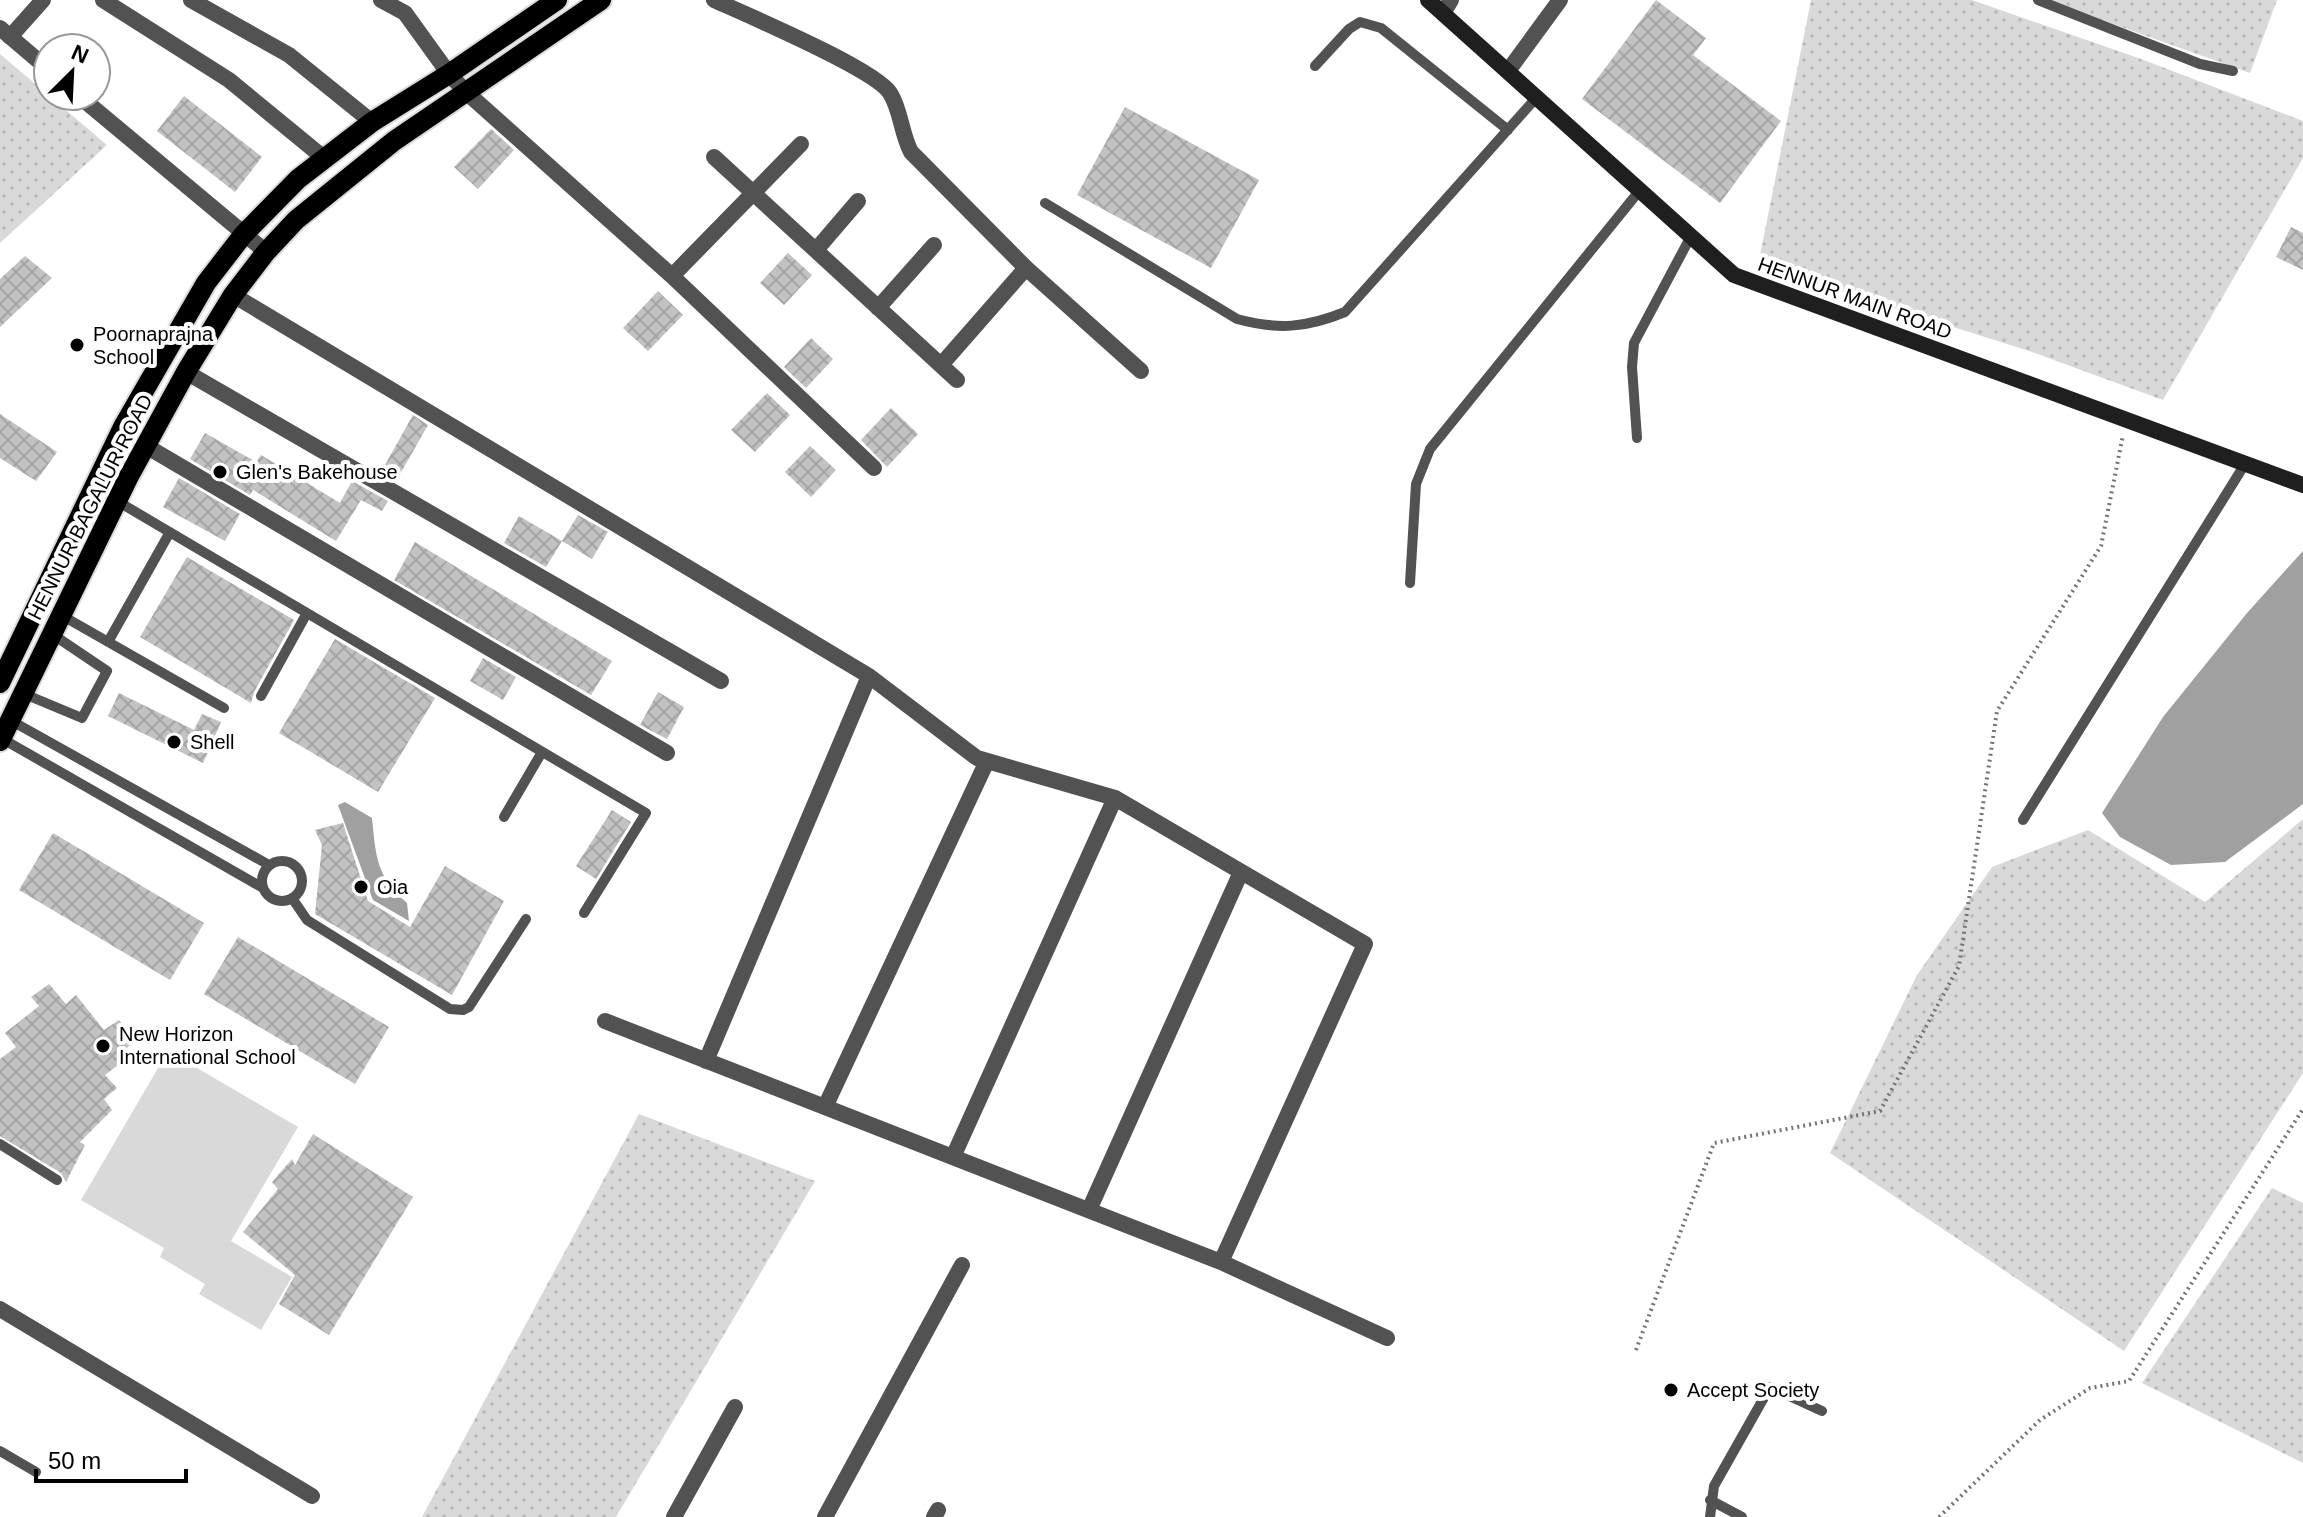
<svg xmlns="http://www.w3.org/2000/svg" width="2303" height="1517" font-family="Arial,sans-serif">
<style>
.green{fill:url(#green-dots)}
.pitch{fill:#d9d9d9}
.water{fill:#a0a0a0}
.building{fill:url(#building-cross-hatch)}
.lines{fill:none;stroke-linecap:round;stroke-linejoin:round}
.primary-casing{stroke:#dbdbdb;stroke-width:24}
.path{stroke:#747474;stroke-width:4;stroke-dasharray:2 4;stroke-linecap:butt}
.service{stroke:#525252;stroke-width:10}
.minor{stroke:#525252;stroke-width:16}
.secondary{stroke:#1f1f1f;stroke-width:16}
.primary{stroke:#000;stroke-width:20}
.poi-dot{fill:#000;stroke:#fff;stroke-width:3}
.labels{text-anchor:middle;stroke-width:8;stroke-linejoin:round;paint-order:stroke}
.street-label{font-size:20px;fill:#000;stroke:#fff}
.poi-label{font-size:20px;fill:#000;stroke:#fff;text-anchor:start}
</style>
<defs>
<pattern id="green-dots" width="8" height="8" patternUnits="userSpaceOnUse" patternTransform="scale(2)"><rect width="8" height="8" fill="#d9d9d9"/><path d="M2 2h.1M6 6h.1" fill="none" stroke="#b8b8b8" stroke-width="1.8" stroke-linecap="round"/></pattern>
<pattern id="building-cross-hatch" width="8" height="8" patternUnits="userSpaceOnUse" patternTransform="scale(2)"><rect width="8" height="8" fill="#c2c2c2"/><path d="M0 0l8 8M0 8l8-8" fill="none" stroke="#a5a5a5"/></pattern>
</defs>
<rect width="100%" height="100%" fill="#fff"/>
<!-- green -->
<path class="green" d="M1811 0H1972L2141 59 2303 121V158L2163 400 2029 351 1758 265Z
M2046 0H2277L2250 73Z
M0 54 107 145 0 243Z
M2303 819V1073L2124 1351 1830 1153 1917 975 1992 867 2088 830 2205 902Z
M639 1114 815 1181 616 1517H422Z
M2272 1188 2303 1203V1463L2142 1383Z"/>
<!-- pitch -->
<path class="pitch" d="M168 1051 298 1127 231 1241 292 1277 261 1330 199 1294 205 1284 160 1257 164 1248 81 1200Z"/>
<!-- water -->
<path class="water" d="M2303 551V804L2225 862 2171 865 2120 837 2102 813 2163 717 2247 613Z
M345 802 372 818C376 857 376 876 407 903L409 921 373 900 338 805Z"/>
<!-- building -->
<path class="building" d="M1656 0 1706 38 1693 55 1781 121 1720 203 1582 99Z
M184 96 262 157 235 192 157 131Z
M1125 107 1259 180 1211 268 1077 195Z
M491 129 514 150 478 189 454 167Z
M2291 227 2303 233V270L2276 257Z
M788 253 812 275 784 305 760 283Z
M25 256 52 278 0 327V279Z
M658 291 683 315 648 351 623 328Z
M811 338 833 359 806 388 784 367Z
M767 393 790 415 755 452 731 430Z
M891 408 918 434 887 467 861 440Z
M0 414 57 452 36 481 0 458Z
M413 415 428 425 396 481 381 472Z
M205 433 256 462 261 455 340 503 352 481 388 501 382 511 361 500 336 541 253 490 250 495 190 459Z
M810 446 836 470 811 497 785 472Z
M179 478 240 514 225 541 163 507Z
M578 515 608 532 592 559 562 541Z
M519 516 562 541 546 567 504 543Z
M415 542 612 661 591 695 394 580Z
M187 557 294 620 254 692 251 703 140 637Z
M335 639 435 698 378 792 279 733Z
M483 658 516 677 503 700 470 681Z
M658 692 684 707 667 739 640 725Z
M119 693 194 730 202 714 221 722 203 763 108 716Z
M612 810 631 822 596 879 576 866Z
M343 823 368 901 410 927 445 866 504 901 452 995 315 914 322 845 315 830Z
M53 833 204 923 170 980 19 890Z
M238 937 389 1027 355 1084 204 994Z
M49 984 66 1004 76 995 104 1030 119 1020 136 1040 122 1052 127 1058 105 1075 117 1088 104 1099 112 1110 80 1142 85 1145 66 1182 61 1173 0 1136V1059L16 1047 5 1033 39 1006 31 997Z
M313 1134 413 1197 329 1335 279 1304 295 1275 243 1232 278 1189 272 1182 292 1159 295 1165Z"/>
<g class="lines">
<!-- primary casing -->
<g class="primary-casing">
<path id="primary" d="M0 683 123 427 206 283 243 235 298 179 372 122 449 74 557 0
M0 741 128 478 186 372 233 295 266 252 296 220 394 141 601 0"/>
</g>
<!-- path -->
<path class="path" d="M1636 1350 1714 1143 1880 1111 1959 966 1997 711 2101 546 2123 435
M1939 1517 2040 1420 2090 1388 2129 1381 2303 1109"/>
<!-- service -->
<path class="service" d="M2038 0 2200 64 2233 71
M1315 66 1349 29 1360 22 1381 28 1508 130
M1045 203 1237 319C1278 330 1306 328 1345 312L1537 97
M1637 438 1632 367 1634 343 1691 236
M117 501 646 813 584 913
M1410 583 1416 484 1430 449 1640 190
M61 615 224 708
M108 642 170 532
M22 693 82 718 107 671 52 634
M261 696 307 613
M10 720 269 865
M1 738 263 888
M504 817 542 752
M2023 820 2245 464
M262 881a20 20 0 1 1 40 0a20 20 0 1 1-40 0Z
M292 898 307 920 450 1009 463 1010 469 1007 526 919
M0 1144 57 1180
M0 1451 36 1472
M1710 1500 1742 1517
M1710 1517 1714 1486 1770 1387 1822 1411"/>
<!-- minor -->
<path class="minor" d="M103 0 229 80 324 158
M191 0 289 55 372 122
M381 0 405 13 449 74 466 92 672 276 874 468
M714 0C747 15 875 69 890 93 901 110 901 133 911 152L1026 268 1141 371
M1443 13 1451 0
M0 28 48 69
M10 37 43 0
M1508 71 1560 0
M79 96 266 252
M714 157 957 380
M816 250 858 201
M672 276 801 144
M233 295 869 676 977 758 1115 798 1365 944 1221 1262
M878 308 934 245
M941 365 1026 268
M186 372 721 681
M146 446 667 753
M605 1021 1221 1262 1387 1338
M706 1061 869 676
M825 1107 987 761
M953 1157 1115 798
M1089 1210 1241 872
M0 1309 312 1496
M674 1517 735 1407
M825 1517 962 1265
M934 1517 938 1510"/>
<!-- secondary -->
<path class="secondary" d="M1428 0 1734 275 2303 485"/>
<!-- primary -->
<use href="#primary" class="primary"/>
</g>
<!-- markers -->
<g class="poi-dot">
<circle cx="77" cy="345" r="8"/>
<circle cx="220" cy="472" r="8"/>
<circle cx="174" cy="742" r="8"/>
<circle cx="361" cy="887" r="8"/>
<circle cx="103" cy="1046" r="8"/>
<circle cx="1671" cy="1390" r="8"/>
</g>
<g class="labels">
<!-- street labels -->
<g class="street-label">
<text transform="translate(1855 298) rotate(20)" y="7">HENNUR MAIN ROAD</text>
<text transform="translate(90 507) rotate(-63)" y="7">HENNUR BAGALUR ROAD</text>
</g>
<!-- poi labels -->
<g class="poi-label">
<text x="93" y="341">Poornaprajna<tspan x="93" dy="23">School</tspan></text>
<text x="236" y="479">Glen's Bakehouse</text>
<text x="190" y="749">Shell</text>
<text x="377" y="894">Oia</text>
<text x="119" y="1041">New Horizon<tspan x="119" dy="23">International School</tspan></text>
<text x="1687" y="1397">Accept Society</text>
</g>
</g>
<!-- north arrow -->
<g transform="translate(72 72) rotate(24)"><circle r="38" fill="#ffffff" stroke="#999999" stroke-width="2"/>
<path d="M0-6L14 30L0 20L-14 30Z" fill="#000000"/>
<text y="-12" font-size="22" font-weight="bold" text-anchor="middle" fill="#000000">N</text>
</g>
<!-- scale -->
<path d="M36 1469v12h150v-12" fill="none" stroke="#000000" stroke-width="4"/>
<text x="48" y="1469" font-size="24" fill="#000000" stroke="#ffffff" stroke-width="6" paint-order="stroke">50 m</text>
</svg>
